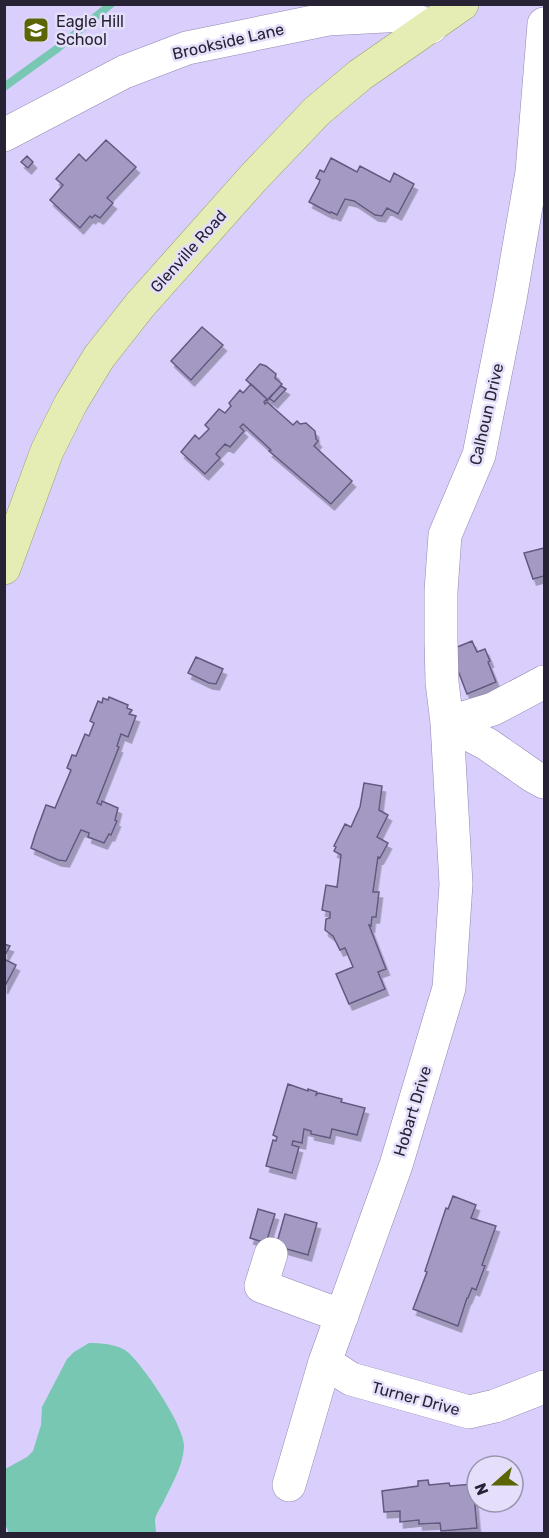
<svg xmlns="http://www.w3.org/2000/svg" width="549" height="1538" font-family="Rubik,sans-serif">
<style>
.water{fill:#77c7b3}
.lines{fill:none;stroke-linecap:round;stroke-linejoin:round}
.stream{stroke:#77c7b3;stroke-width:8}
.building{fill:#a399c3;stroke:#63597f;stroke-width:1.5;filter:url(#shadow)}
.minor-casing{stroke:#9187b0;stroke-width:34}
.major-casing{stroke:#979e68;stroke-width:34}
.minor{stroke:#fff;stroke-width:33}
.major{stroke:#e5edb5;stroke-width:33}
.labels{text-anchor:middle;stroke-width:5;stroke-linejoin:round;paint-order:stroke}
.poi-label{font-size:16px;fill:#282334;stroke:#e5dffb;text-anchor:start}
.street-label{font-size:16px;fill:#282334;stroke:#e5dffb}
</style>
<defs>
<filter id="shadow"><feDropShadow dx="3.5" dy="6" stdDeviation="0" flood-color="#0004"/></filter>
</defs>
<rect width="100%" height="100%" fill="#dacffc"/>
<!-- water -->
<path class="water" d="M89 1343C101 1343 115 1344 125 1350 141 1361 186 1428 184 1447 183 1467 171 1485 163 1503 160 1508 156 1514 155 1520 155 1524 156 1529 156 1533H9L5 1524V1469L27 1457 33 1451 41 1425 42 1407 67 1359 74 1352Z"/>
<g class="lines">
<!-- stream -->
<path class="stream" d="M4 87 58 48 111 4"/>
</g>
<!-- building -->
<path class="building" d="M106 140 136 167 107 198 113 203 100 218 95 215 92 218 90 216 80 228 50 200 63 185 56 179 79 154 86 161Z
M27 156 33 162 28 168 21 162Z
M331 158 357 172 360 166 390 182 394 173 414 184 398 214 387 208 382 216 375 215 354 201 345 199 337 215 331 212 330 213 309 202 319 183 320 180 316 178 320 170 324 172Z
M202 327 223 345 191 380 171 361Z
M260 364 266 366 276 374 275 378 282 384 268 400 246 380Z
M251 384 267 399 264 402 265 404 267 402 293 425 297 421 300 424 306 423 315 431 316 439 318 441 314 446 352 481 331 504 269 451 271 450 243 424 240 427 244 431 230 447 225 444 216 454 220 458 205 474 181 452 195 435 199 439 209 429 205 425 219 409 225 413 231 406 229 403 240 390 243 393Z
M281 386 286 389 274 402 269 398Z
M544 548V576L533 579 524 553Z
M472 641 477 652 485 649 490 661 488 662 496 682 467 694 450 650Z
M196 657 223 669 216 684 209 683 188 673Z
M109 697 128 705 127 708 132 710 129 714 136 716 128 737 121 734 117 746 119 747 97 803 101 805 102 801 118 808 115 820 117 821 111 835 109 834 104 843 88 837 89 833 81 830 66 861 58 860 31 848 35 835 46 805 55 808 71 770 67 768 72 755 76 756 85 734 89 736 94 723 90 721 98 701 102 703 103 698 108 700Z
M364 783 382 786 379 810 388 815 377 837 388 843 380 858 378 857 373 892H379L376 917H372L371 926 369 925 386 969 378 972 385 989 349 1004 336 974 353 967 345 948 340 950 333 936 325 930 326 919 330 918V912L322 910 326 885 337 887 341 855 334 851 336 847 334 846 345 824 351 827 360 807Z
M4 944 10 946 4 957Z
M4 959 16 965 4 988Z
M288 1084 308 1091V1089L317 1092 316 1095 319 1093 342 1099 341 1102 365 1108 357 1135 332 1129 330 1138 311 1134V1131L304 1129 302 1143 293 1141 292 1145 299 1147 292 1173 266 1166 273 1140 276 1141 277 1137 273 1135Z
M453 1196 476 1205 471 1218 496 1226 482 1265 485 1266 476 1290 472 1288 468 1298H467L458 1326 413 1309 427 1272 425 1271 446 1208 448 1209Z
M258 1209 275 1214 266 1243 250 1238Z
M285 1214 317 1223 308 1255 276 1246Z
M428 1480 429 1485 449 1483 450 1486 473 1484 477 1528 441 1531 440 1523 419 1524V1520L400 1522V1511L384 1512 382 1491 418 1486V1481Z"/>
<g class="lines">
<!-- minor casing -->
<g class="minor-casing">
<path id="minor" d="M544 24 532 172 510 299 479 455 445 535 441 591V640L442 682 447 723 487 744 533 776 544 782
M4 135 124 72 187 48 328 19 404 15 431 27
M271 1254 261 1286 342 1316
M325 1362 351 1379 469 1412 495 1406 544 1387
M289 1485 325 1362 396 1165 449 988 456 884 447 723 493 709 544 682"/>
</g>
<!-- major casing -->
<g class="major-casing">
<path id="major" d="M4 568 47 451 71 403 99 357 140 305 254 177 317 111 360 75 462 4"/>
</g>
<!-- minor -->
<use href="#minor" class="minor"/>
<!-- major -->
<use href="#major" class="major"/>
</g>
<!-- icons -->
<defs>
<g id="school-square" transform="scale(1.35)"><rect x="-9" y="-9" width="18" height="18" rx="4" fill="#5c6505" stroke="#e5dffb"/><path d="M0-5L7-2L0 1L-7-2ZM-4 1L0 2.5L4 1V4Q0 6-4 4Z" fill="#fff"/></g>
</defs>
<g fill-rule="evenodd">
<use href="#school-square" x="36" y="30"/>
</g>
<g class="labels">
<!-- poi labels -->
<g class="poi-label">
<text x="56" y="27">Eagle Hill<tspan x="56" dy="18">School</tspan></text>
</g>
<!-- street labels -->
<g class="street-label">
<text transform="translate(228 41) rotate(-13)" y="6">Brookside Lane</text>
<text transform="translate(188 251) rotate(-48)" y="6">Glenville Road</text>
<text transform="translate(486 414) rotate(-77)" y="6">Calhoun Drive</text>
<text transform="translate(412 1111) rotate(-73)" y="6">Hobart Drive</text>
<text transform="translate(416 1398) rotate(15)" y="6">Turner Drive</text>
</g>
</g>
<!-- border -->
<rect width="549" height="1538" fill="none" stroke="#282334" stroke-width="12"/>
<!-- north arrow -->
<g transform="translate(495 1484) rotate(249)"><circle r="28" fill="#e5dffb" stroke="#9994ab" stroke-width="1.5"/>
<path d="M0-4.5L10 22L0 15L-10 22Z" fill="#5c6505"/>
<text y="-9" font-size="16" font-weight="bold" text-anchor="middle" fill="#282334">N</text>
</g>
</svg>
